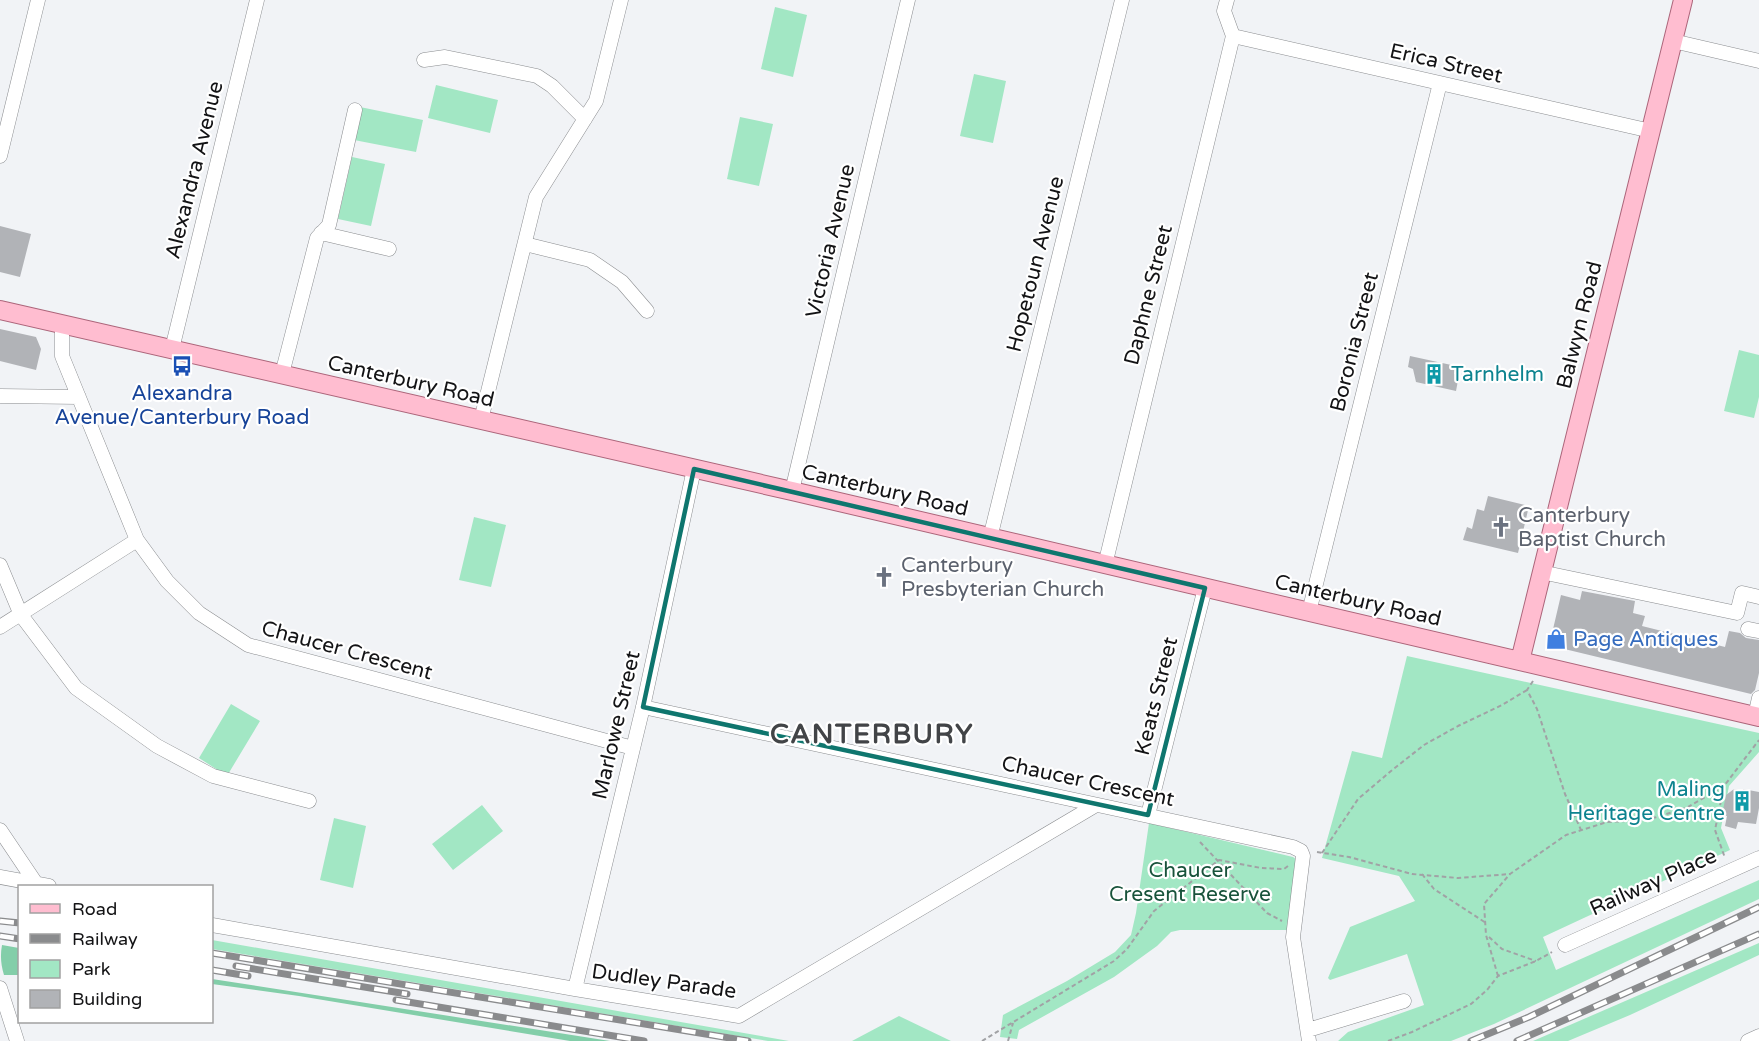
<svg xmlns="http://www.w3.org/2000/svg" width="1759" height="1041" font-family="'Varela Round',sans-serif">
<style>
.green{fill:#a2e7c4}
.forest{fill:#83cea9}
.building{fill:#b1b3b7}
.lines{fill:none;stroke-linecap:round;stroke-linejoin:round}
.minor-casing{stroke:#8b8d90;stroke-width:15}
.major-casing{stroke:#ac657a;stroke-width:20}
.path{stroke:#a1a2a5;stroke-width:2;stroke-dasharray:4.5 3;stroke-linecap:butt}
.minor{stroke:#fff;stroke-width:14}
.major{stroke:#ffbdd0;stroke-width:18}
.rail-casing{stroke:#8a8b8d;stroke-width:7}
.rail{stroke:#fff;stroke-width:4.5;stroke-dasharray:14;stroke-linecap:butt}
.marked{fill:none;stroke:#0f766e;stroke-width:4.5;stroke-linejoin:round}
.labels{text-anchor:middle;stroke-width:4.5;stroke-linejoin:round;paint-order:stroke}
.street-label{font-size:21px;fill:#131315;stroke:#fff}
.culture-label{font-size:21px;fill:#0d838f;stroke:#fff;text-anchor:start}
.transit-label{font-size:21px;fill:#164399;stroke:#fff}
.worship-label{font-size:21px;fill:#5b616d;stroke:#fff;text-anchor:start}
.shop-label{font-size:21px;fill:#366cbe;stroke:#fff;text-anchor:start}
.park-label{font-size:21px;fill:#18533b;stroke:#fff}
.district-label{font-size:27px;font-weight:bold;letter-spacing:1.5px;fill:#424447;stroke:#fff}
</style>
<rect width="100%" height="100%" fill="#f1f3f6"/>
<!-- green -->
<path class="green" d="M775 7 807 15 793 77 761 69Z
M974 74 1006 81 993 143 960 136Z
M436 85 498 100 490 133 428 118Z
M360 107 423 120 416 152 354 140Z
M740 117 773 124 759 186 727 179Z
M352 157 385 164 371 226 338 219Z
M1739 350 1759 355V397L1754 418 1724 411Z
M474 517 506 525 491 587 459 580Z
M1407 656 1759 733V752L1729 786 1721 828 1730 850 1543 937 1556 970 1759 880V899L1494 1024 1451 1041H1338L1348 1032 1424 1005 1407 954 1330 980 1328 978 1350 927 1415 901 1399 876 1322 858 1352 751 1382 758Z
M231 704 260 721 227 776 199 758Z
M482 805 503 831 453 870 432 844Z
M334 818 366 826 353 888 320 880Z
M1149 823 1293 857 1297 860 1288 930H1180L1171 932 1157 946 1114 977 1019 1030 1017 1039 1000 1037 1003 1015 1067 981 1115 952 1131 935 1136 913Z
M212 940 789 1041H768L212 949Z
M1759 943V955L1630 1015 1568 1041H1533Z
M899 1016 951 1041H852Z"/>
<!-- forest -->
<path class="forest" d="M2 945 19 948V975H4C1 965 0 956 2 945Z
M212 979 610 1041H570L299 996 212 984Z"/>
<!-- building -->
<path class="building" d="M0 226 31 234 20 277 0 272Z
M0 329 36 337 41 349 36 370 0 361Z
M1410 356 1456 366 1454 374 1459 375 1456 391 1416 382 1413 369 1408 367Z
M1488 496 1529 506 1518 553 1463 540 1467 527 1472 529 1477 509 1484 511Z
M1582 591 1635 601 1633 613 1645 616 1642 626 1654 629 1725 647 1729 631 1740 633 1746 638 1759 640V673L1755 690 1751 694 1552 646 1550 642 1561 595 1580 600Z
M1734 789 1743 791V789L1759 792V808L1756 824 1738 822 1736 829 1725 826 1727 816 1722 815 1726 795Z"/>
<g class="lines">
<!-- minor casing -->
<g class="minor-casing">
<path id="minor" d="M1227 0 1224 11 1233 36
M1233 36 1651 131
M1673 41 1759 61
M424 60 445 57 537 76 552 86 585 119
M0 156 38 0
M321 233 389 249
M525 244 590 260 622 282 647 311
M62 324V356L137 540 167 581 199 613 248 645 633 748
M172 349 257 0
M282 374 317 238 329 225 355 110
M0 396 79 397
M481 420 536 197 596 101 621 0
M792 491 908 0
M990 538 1122 0
M0 565 21 615 76 688 157 746 213 776 309 801
M1105 565 1233 36
M1541 572 1737 613 1742 593 1759 597
M1309 612 1440 83
M0 627 137 540
M1748 629 1759 631
M643 707 1293 847 1301 851 1303 856 1293 937 1309 1041
M1755 716 1759 698
M1148 815 1205 588
M0 830 35 882
M0 877 49 886
M212 925 575 989 739 1016 1096 805
M1565 945 1759 858
M0 988 17 1041
M575 989 643 707 694 469
M1308 1030 1404 1001
M1748 1041 1759 1036"/>
</g>
<!-- major casing -->
<g class="major-casing">
<path id="major" d="M0 310 792 491 1759 717
M1520 661 1683 0"/>
</g>
<!-- path -->
<path class="path" d="M1533 681 1527 690 1537 709 1565 794 1581 830
M1724 786 1715 830 1725 858
M1200 842 1267 913 1282 921
M1317 852 1349 857 1412 874 1458 878 1510 874 1566 835 1607 822 1647 820 1686 808 1724 786 1759 740
M1322 853 1358 799 1391 771 1424 745 1458 726 1502 705 1527 690
M1422 874 1434 889 1486 923
M1489 937 1502 949 1536 961
M1498 976 1486 935 1484 904 1510 874
M982 1041 1114 961 1127 949 1154 911 1219 860 1261 868 1284 869 1288 866
M1008 1041 1013 1023
M1388 1041 1412 1032 1471 1004 1487 990 1498 976 1536 961 1552 952"/>
<!-- minor -->
<use href="#minor" class="minor"/>
<!-- major -->
<use href="#major" class="major"/>
<!-- rail casing -->
<g class="rail-casing">
<path id="rail" d="M0 921 20 923
M0 936 20 939
M212 953 748 1041
M236 966 407 994
M212 970 248 976
M396 1000 644 1041
M1471 1041 1529 1017 1759 907
M1517 1041 1759 934"/>
</g>
<!-- rail -->
<use href="#rail" class="rail"/>
</g>
<!-- marked area -->
<path class="marked" d="M694 469 1205 588 1148 815 643 707Z"/>
<!-- icons -->
<defs>
<g id="bus-bare" transform="scale(1.62)"><path d="M-5-6H5V4H4V6H2V4H-2V6H-4V4H-5ZM-3.5-4V0h7V-4ZM-3.5 1.2v1.5H-2V1.2ZM2 1.2v1.5H3.5V1.2Z" fill="#1a4fb4" stroke="#fff" stroke-width="2.5" paint-order="stroke"/></g>
<g id="building-bare" transform="scale(1.62)"><path d="M-4-6H4V6H1V3H-1V6H-4ZM-2.5-4.3h1.7v1.8h-1.7ZM.8-4.3h1.7v1.8H.8ZM-2.5-1h1.7V.8h-1.7ZM.8-1h1.7V.8H.8Z" fill="#0f9aa8" stroke="#fff" stroke-width="2.5" paint-order="stroke"/></g>
<g id="church-bare" transform="scale(1.62)"><path d="M-1.2-6h2.4v3.5h3.3v2.4h-3.3V6h-2.4V-.1h-3.3v-2.4h3.3Z" fill="#6b7280" stroke="#fff" stroke-width="2.5" paint-order="stroke"/></g>
<g id="shop-bare" transform="scale(1.62)"><path d="M-5-2.5h2.3a2.7 3.5 0 0 1 5.4 0H5L5.5 6h-11ZM-1.5-2.5h3a1.5 2.3 0 0 0-3 0Z" fill="#3f7fe0" stroke="#fff" stroke-width="2.5" paint-order="stroke"/></g>
</defs>
<g fill-rule="evenodd">
<use href="#bus-bare" x="182" y="366"/>
<use href="#building-bare" x="1434" y="374"/>
<use href="#church-bare" x="1501" y="527"/>
<use href="#church-bare" x="884" y="577"/>
<use href="#shop-bare" x="1556" y="639"/>
<use href="#building-bare" x="1742" y="801"/>
</g>
<g class="labels">
<!-- street labels -->
<g class="street-label">
<text transform="translate(1446 63) rotate(13)" y="7">Erica Street</text>
<text transform="translate(194 170) rotate(-76)" y="7">Alexandra Avenue</text>
<text transform="translate(830 241) rotate(-77)" y="7">Victoria Avenue</text>
<text transform="translate(1035 264) rotate(-76)" y="7">Hopetoun Avenue</text>
<text transform="translate(1148 295) rotate(-76)" y="7">Daphne Street</text>
<text transform="translate(1579 325) rotate(-76)" y="7">Balwyn Road</text>
<text transform="translate(1354 342) rotate(-76)" y="7">Boronia Street</text>
<text transform="translate(411 381) rotate(13)" y="7">Canterbury Road</text>
<text transform="translate(885 490) rotate(13)" y="7">Canterbury Road</text>
<text transform="translate(1358 600) rotate(13)" y="7">Canterbury Road</text>
<text transform="translate(347 650) rotate(15)" y="7">Chaucer Crescent</text>
<text transform="translate(1156 696) rotate(-76)" y="7">Keats Street</text>
<text transform="translate(616 725) rotate(-77)" y="7">Marlowe Street</text>
<text transform="translate(1088 781) rotate(12)" y="7">Chaucer Crescent</text>
<text transform="translate(1653 882) rotate(-24)" y="7">Railway Place</text>
<text transform="translate(664 981) rotate(8)" y="7">Dudley Parade</text>
</g>
<!-- culture labels -->
<g class="culture-label">
<text x="1451" y="381">Tarnhelm</text>
<text x="1725" y="796" text-anchor="end">Maling<tspan x="1725" dy="24">Heritage Centre</tspan></text>
</g>
<!-- transit labels -->
<g class="transit-label">
<text x="182" y="400">Alexandra<tspan x="182" dy="24">Avenue/Canterbury Road</tspan></text>
</g>
<!-- worship labels -->
<g class="worship-label">
<text x="1518" y="522">Canterbury<tspan x="1518" dy="24">Baptist Church</tspan></text>
<text x="901" y="572">Canterbury<tspan x="901" dy="24">Presbyterian Church</tspan></text>
</g>
<!-- shop labels -->
<g class="shop-label">
<text x="1573" y="646">Page Antiques</text>
</g>
<!-- park labels -->
<g class="park-label">
<text x="1190" y="877">Chaucer<tspan x="1190" dy="24">Cresent Reserve</tspan></text>
</g>
<!-- district labels -->
<g class="district-label">
<text x="872" y="743">CANTERBURY</text>
</g>
</g>
<!-- legend -->
<rect x="18" y="885" width="195" height="138" fill="#ffffff" stroke="#a1a1a1" stroke-width="1.5"/>
<rect x="30" y="904" width="30" height="9" fill="#ffbdd0" stroke="#a1a1a1" stroke-width="1.5"/>
<text x="72" y="915" font-size="18" fill="#131315">Road</text>
<rect x="30" y="934" width="30" height="9" fill="#8a8b8d" stroke="#a1a1a1" stroke-width="1.5"/>
<text x="72" y="945" font-size="18" fill="#131315">Railway</text>
<rect x="30" y="960" width="30" height="18" fill="#a2e7c4" stroke="#a1a1a1" stroke-width="1.5"/>
<text x="72" y="975" font-size="18" fill="#131315">Park</text>
<rect x="30" y="990" width="30" height="18" fill="#b1b3b7" stroke="#a1a1a1" stroke-width="1.5"/>
<text x="72" y="1005" font-size="18" fill="#131315">Building</text>
</svg>
